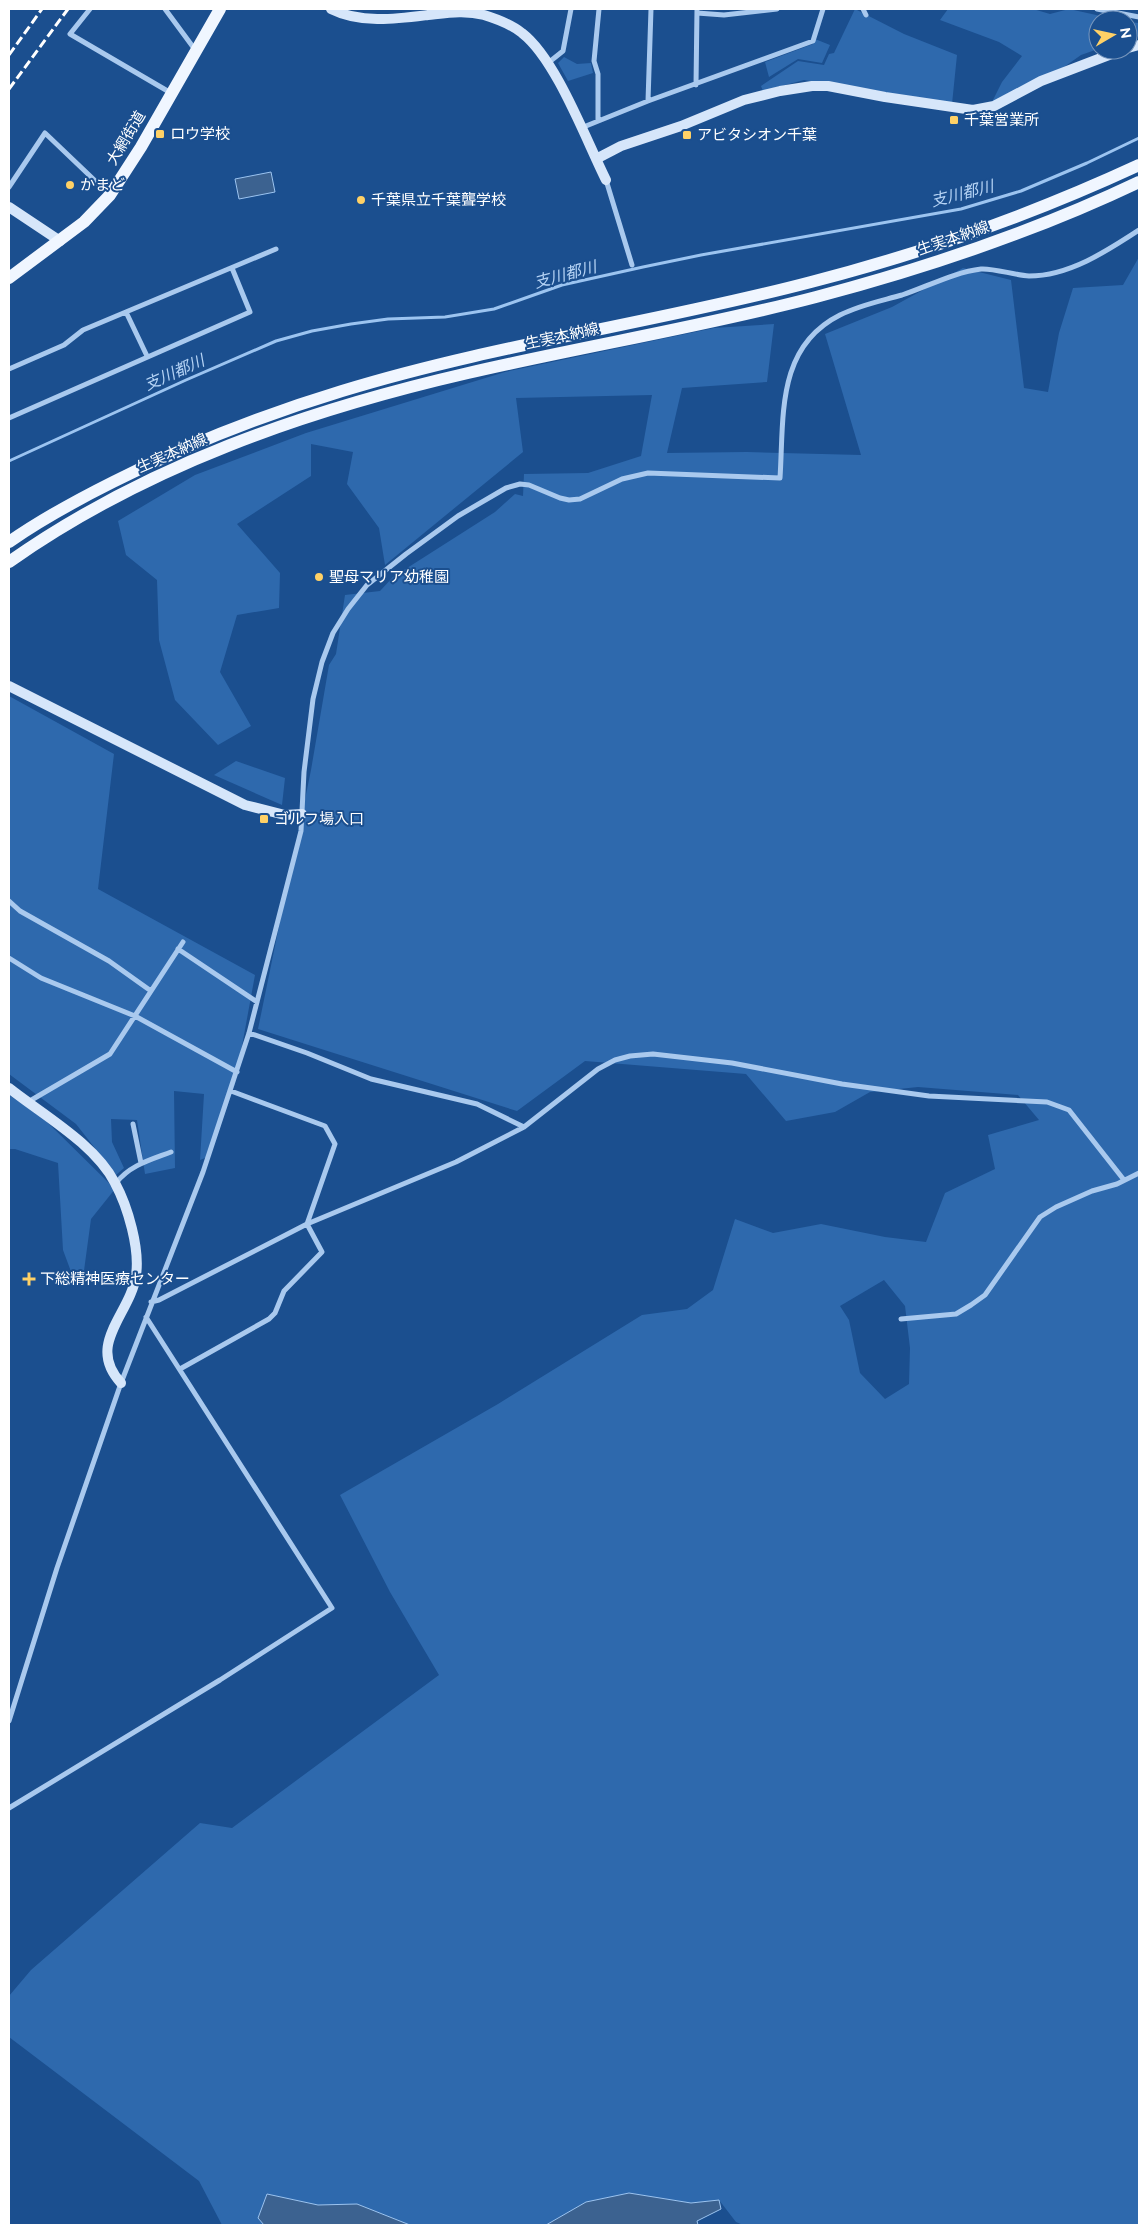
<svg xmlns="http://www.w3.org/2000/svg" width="1148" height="2234" font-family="Raleway,'Noto Sans JP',sans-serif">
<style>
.green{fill:#2e69ad;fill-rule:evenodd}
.water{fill:#3c6290;stroke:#9cc4f0}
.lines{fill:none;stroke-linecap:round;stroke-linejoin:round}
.stream{stroke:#9cc4f0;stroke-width:3}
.street{stroke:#a9c9ee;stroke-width:5}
.secondary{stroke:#d6e6fa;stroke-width:10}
.primary{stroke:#f0f6ff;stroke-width:12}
.rail{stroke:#fff;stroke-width:3;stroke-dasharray:9 4;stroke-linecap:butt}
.poi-dot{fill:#ffd166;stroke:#1b4f8f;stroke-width:2}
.labels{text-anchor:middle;stroke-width:4;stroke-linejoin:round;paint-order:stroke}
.poi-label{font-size:15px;fill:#fff;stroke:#1b4f8f;text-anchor:start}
.street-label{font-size:15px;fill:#fff;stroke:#1b4f8f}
.water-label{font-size:16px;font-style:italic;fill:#b5d3f5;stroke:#1b4f8f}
</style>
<rect width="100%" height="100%" fill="#1b4f8f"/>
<!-- green -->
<path class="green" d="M855 9 904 34 957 55 952 104 804 80 763 91 761 86 798 61 824 65 829 54 834 53Z
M948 9H1033L1050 14 1069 9 1119 20H1098V49L1081 55 1040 84 992 102 1002 82 1022 56 999 42 940 20Z
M1128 22 1139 23V36L1128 39Z
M815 39 830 45 822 63 798 59 769 77 765 62 813 44Z
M564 57 577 64 591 63 593 73 568 81 558 63Z
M1139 257V2225H743L736 2222 719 2200 691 2203 629 2193 586 2202 546 2225H410L357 2204 318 2205 267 2194 258 2218 264 2225H222L199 2181 9 2037V1996L31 1970 200 1823 232 1828 439 1675 390 1592 340 1495 498 1404 642 1315 687 1309 713 1290 735 1219 773 1233 821 1224 885 1237 926 1242 945 1193 995 1169 988 1135 1039 1120 1018 1095 918 1087 870 1092 835 1112 786 1121 746 1074 585 1061 517 1111 258 1029 311 770 329 665 336 654 345 595 380 591 393 577 495 512 515 494 523 496 524 474 588 473 641 456 652 395 516 398 523 452 385 565 379 528 347 484 353 452 311 444V476L237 524 280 573 279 608 237 615 220 672 251 726 218 745 175 700 159 640 157 580 126 555 118 521 195 475 306 433 505 372 714 328 774 324 767 382 682 388 667 453 747 452 861 455 825 334 892 307 963 268 1011 280 1024 388 1048 392 1059 333 1073 288 1123 285ZM884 1280 905 1306 910 1348 909 1384 885 1399 860 1373 849 1320 840 1306Z
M9 696 114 754 98 889 255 975 235 1084 210 1156 200 1160 204 1094 174 1091 175 1168 145 1174 137 1120 111 1119 112 1142 124 1168 116 1175 76 1124 9 1074Z
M236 761 285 778 282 805 214 775Z
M9 1095 43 1118 115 1189 91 1219 83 1278 73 1277 63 1250 58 1163 15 1149H9Z"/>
<!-- water -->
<path class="water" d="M271 172 275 192 239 199 235 179Z
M629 2193 691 2203 719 2200 721 2209 697 2221 698 2225H546L586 2202Z
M267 2194 318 2205 357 2204 410 2225H264L258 2218Z"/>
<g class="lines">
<!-- stream -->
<path class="stream" d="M9 461 186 380 276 341 312 331 351 324 388 319 445 317 494 309 562 285 643 267 701 255 961 209 1021 191 1087 163 1139 138"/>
<!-- street -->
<path class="street" d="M90 9 70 34 171 93
M165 9 196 51
M863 9 866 15
M1097 9 1139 17
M697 13 724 15 777 9
M548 63 563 51 571 9
M696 85 697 9
M648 101 651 9
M598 120V74L594 61 599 9
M581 128 648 101 813 41 823 9
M606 180 632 265
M9 187 45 133 110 195
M126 312 147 356
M9 369 64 345 83 330 276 249
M9 418 250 312 232 268
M9 901 20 911 109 961 151 991
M178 949 257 1002
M9 958 41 978 135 1016 237 1072
M249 1033 307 1053 371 1079 477 1104 524 1127
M28 1102 110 1054 183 942
M133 1124 141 1163
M116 1183C130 1165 150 1160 171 1152
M151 1302 159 1300 307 1224 456 1162 524 1127 598 1069 615 1060 630 1056 653 1054 732 1063 842 1084 929 1096 1047 1102 1069 1110 1124 1180
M901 1319 956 1314 971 1305 985 1295 1040 1217 1056 1207 1092 1191 1117 1184 1139 1173
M180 1369 269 1319 275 1313 284 1291 322 1252 307 1224 335 1144 325 1126 231 1091
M9 1721 57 1568 121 1383 203 1172 249 1033 301 831 304 772 313 699 322 662 333 633 348 609 367 585 406 554 458 516 506 488 520 484 529 485 560 498 569 500 580 499 622 479 648 473 780 478C784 416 776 347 840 315 860 305 881 301 902 295 926 287 955 272 981 269 993 268 1014 275 1029 276 1069 276 1107 251 1139 230
M9 1808 220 1680 332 1608 146 1317"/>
<!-- secondary -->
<path class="secondary" d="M331 9C361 24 396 19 428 15 447 13 465 10 484 15 497 19 511 24 522 33 556 59 586 140 606 180
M1128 48 1139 45
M596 159 621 146 681 126 744 100 780 91 812 86H828L885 97 973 110 994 106 1041 81 1122 50
M9 207 60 241
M9 686 245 805 285 815 302 814
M9 1088C43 1115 95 1144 115 1183 128 1207 140 1249 136 1275 131 1314 85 1344 121 1383"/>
<!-- primary -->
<path class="primary" d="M9 278 84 222 110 195 141 147 220 9
M9 542C42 519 77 500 113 482 186 445 263 415 342 391 495 344 656 323 811 282 924 253 1033 214 1139 165
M9 562C145 466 307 410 468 373 584 346 702 327 816 297 926 268 1036 231 1139 182"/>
<!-- rail -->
<path class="rail" d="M9 55 42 9
M9 89 68 9"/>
</g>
<!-- markers -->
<g class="poi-dot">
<rect x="949" y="115" width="10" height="10" rx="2.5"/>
<rect x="155" y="129" width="10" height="10" rx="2.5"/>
<rect x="682" y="130" width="10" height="10" rx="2.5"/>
<circle cx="70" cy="185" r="5"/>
<circle cx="361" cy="200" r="5"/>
<circle cx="319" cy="577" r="5"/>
<rect x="259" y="814" width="10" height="10" rx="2.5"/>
<path d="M26.5 1271.5h5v5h5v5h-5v5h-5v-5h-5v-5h5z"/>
</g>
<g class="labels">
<!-- poi labels -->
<g class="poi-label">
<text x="964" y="125">千葉営業所</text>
<text x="170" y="139">ロウ学校</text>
<text x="697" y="140">アビタシオン千葉</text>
<text x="80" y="190">かまど</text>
<text x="371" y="205">千葉県立千葉聾学校</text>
<text x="329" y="582">聖母マリア幼稚園</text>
<text x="274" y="824">ゴルフ場入口</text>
<text x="40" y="1284">下総精神医療センター</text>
</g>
<!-- street labels -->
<g class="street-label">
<text transform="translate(126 138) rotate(-59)" y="5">大網街道</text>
<text transform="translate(953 238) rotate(-19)" y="5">生実本納線</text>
<text transform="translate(562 336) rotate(-12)" y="5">生実本納線</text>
<text transform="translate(172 453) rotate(-24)" y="5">生実本納線</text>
</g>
<!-- water labels -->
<g class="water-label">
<text transform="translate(962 193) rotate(-14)" y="6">支川都川</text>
<text transform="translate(565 274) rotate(-15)" y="6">支川都川</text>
<text transform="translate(174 372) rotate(-24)" y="6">支川都川</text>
</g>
</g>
<!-- border -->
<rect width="1148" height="2234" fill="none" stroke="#ffffff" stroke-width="20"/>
<!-- north arrow -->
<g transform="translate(1113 35) rotate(81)"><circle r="24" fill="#1b4f8f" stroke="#7695bc"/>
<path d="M0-4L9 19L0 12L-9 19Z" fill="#ffd166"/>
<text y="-8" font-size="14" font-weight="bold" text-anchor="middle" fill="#ffffff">N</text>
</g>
</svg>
